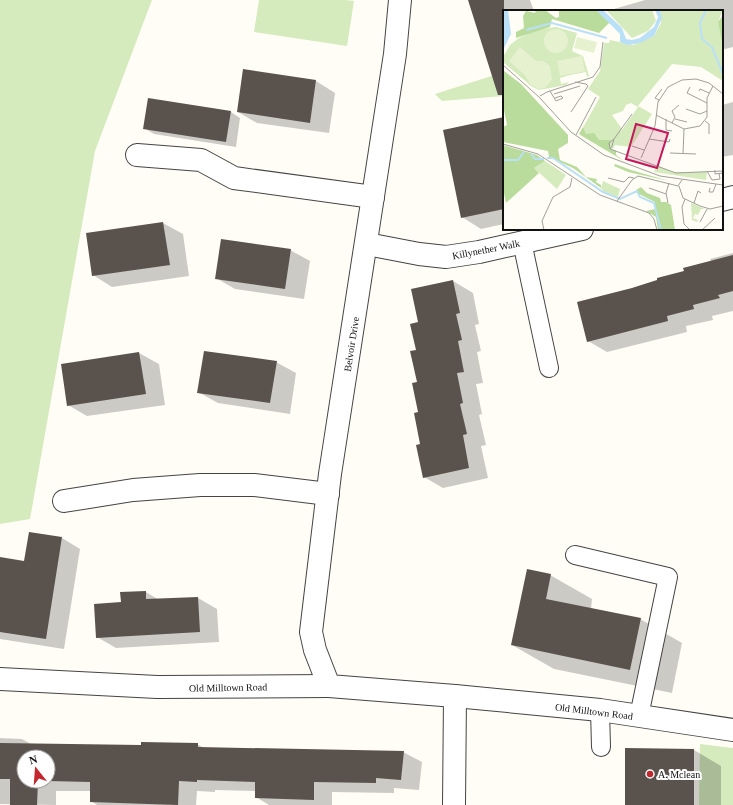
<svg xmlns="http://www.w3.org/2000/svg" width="733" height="805" font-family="Georgia,serif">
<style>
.green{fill:#d5ebbd}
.shadow{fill:#0003;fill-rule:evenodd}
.building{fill:#5a524d}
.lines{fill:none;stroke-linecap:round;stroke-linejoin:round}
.service-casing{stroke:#444;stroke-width:20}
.minor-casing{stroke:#444;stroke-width:24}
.tertiary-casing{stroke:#444;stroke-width:24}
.service{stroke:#fff;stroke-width:18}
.minor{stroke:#fff;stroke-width:22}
.tertiary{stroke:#fff;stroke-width:22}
.poi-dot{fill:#c4262e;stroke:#fff;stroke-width:1.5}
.labels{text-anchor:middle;stroke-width:4;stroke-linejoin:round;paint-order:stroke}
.street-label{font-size:10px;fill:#111;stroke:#fff}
.poi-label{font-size:10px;fill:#111;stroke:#fff;text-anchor:start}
.inset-river{fill:none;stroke:#b9e0f7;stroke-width:2}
.inset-road{fill:none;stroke:#a09f9a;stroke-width:1}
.view{fill:#c2185b;fill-opacity:0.15;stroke:#c2185b;stroke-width:2}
.inset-edge{fill:none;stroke:#111;stroke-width:2}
</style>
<rect width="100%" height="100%" fill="#fffdf5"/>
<!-- green -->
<path class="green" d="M0 0H152L95 151 30 519 0 524Z
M259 0H345L354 1 347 46 254 32Z
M504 72V96L442 101 435 94Z
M700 744 733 748V805H699Z"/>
<!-- shadow -->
<path class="shadow" d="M469 0H530L534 11H504V80Z
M645 0H733V47L725 49 722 48V11H607Z
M244 71 316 81 335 93 329 133 257 123 238 112Z
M733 102V155L722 157V105Z
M231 112 240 118 236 147 154 134 144 128Z
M504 118V224L481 229 462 217Z
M163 223 183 234 189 276 112 287 93 275 87 234Z
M290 250 310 261 304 299 235 289 216 278Z
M733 253V311L712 316 713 320 686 326 687 332 607 352 588 341 658 281 711 261 710 259Z
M453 281 473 293 479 324 475 325 481 351 477 352 483 383 476 384 482 414 479 415 486 445 481 446 488 478 443 488 424 477 417 351 419 322Z
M139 353 159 364 165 405 87 416 68 405 62 365Z
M276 362 296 373 290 414 218 403 198 392Z
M62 538 80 549 64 649 0 639V558L25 563Z
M550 575 592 599 591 609 640 619 682 643 672 693 554 669 512 645Z
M146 592 159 600 198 598 217 609 219 642 116 648 97 637 122 603Z
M0 738 22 739 31 744 142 746 197 744 204 748 403 752 422 762 419 790 394 788V793L332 792V805H269L256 797V791L215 790V792L197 791 196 805H97L91 801V791H56V805L0 804ZM24 757H48V781H24Z
M694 750 721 766V805H626Z"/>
<!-- building -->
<path class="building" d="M468 0H504V95H498Z
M243 69 316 80 310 123 237 112Z
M148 98 231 111 226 142 143 129Z
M504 117V209L461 218 443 130Z
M163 222 170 265 92 276 86 233Z
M221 239 291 249 285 289 215 279Z
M733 255V291L718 295 720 298 693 305 694 309 667 316 668 321 587 342 577 302 632 288 657 280V278L684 271 683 268Z
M453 280 460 313 456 314 462 340 458 341 464 372 457 373 463 403 460 404 467 434 463 435 469 468 423 478 416 445 420 444 414 413 418 412 412 383 417 382 410 351 416 350 410 324 418 322 411 289Z
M204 351 277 361 270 403 197 393Z
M139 352 146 394 67 406 61 364Z
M29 532 62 537 46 639 0 632V557L24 561Z
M527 569 551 574 546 599 641 618 630 670 511 645Z
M146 591V599L198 597 200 632 96 638 94 604 121 602 120 592Z
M141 742 198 743V747L404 751 401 780 376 778V783L314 782V800L255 798V782L197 780V782L179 781 178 805 90 802V782L48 781V757H24V781H38L37 805H10V779H0V743L141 745Z
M625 748 694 749V805H625Z"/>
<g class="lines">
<!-- service casing -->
<g class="service-casing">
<path id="service" d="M522 242 549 368
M575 555 668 577 639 716
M600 710 601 747"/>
</g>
<!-- minor casing -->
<g class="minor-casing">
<path id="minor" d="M137 155 201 160 234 178 373 197
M722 200 733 197
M367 244 419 254 446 257 479 252 582 229
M64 501 133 490 200 485H254L328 494
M0 679 157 687 329 686
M455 696 600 710 733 730"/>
</g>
<!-- tertiary casing -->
<g class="tertiary-casing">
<path id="tertiary" d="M400 0 395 54 330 474 311 632 315 650 329 686 455 696 454 805"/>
</g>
<!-- service -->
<use href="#service" class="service"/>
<!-- minor -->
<use href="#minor" class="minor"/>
<!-- tertiary -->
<use href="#tertiary" class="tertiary"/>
</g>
<!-- markers -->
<circle class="poi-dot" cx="650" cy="774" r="4"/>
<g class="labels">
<!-- street labels -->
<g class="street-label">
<text transform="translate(486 249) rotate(-11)" y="4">Killynether Walk</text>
<text transform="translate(351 344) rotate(-81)" y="4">Belvoir Drive</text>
<text transform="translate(228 687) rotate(-1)" y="4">Old Milltown Road</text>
<text transform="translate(594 711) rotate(7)" y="4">Old Milltown Road</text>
</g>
<!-- poi labels -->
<g class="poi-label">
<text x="658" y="778">A. Mclean</text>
</g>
</g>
<!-- overview -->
<g transform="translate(503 10)">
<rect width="220" height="220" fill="#fffdf5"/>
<path d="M103 0H149L153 11 145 21 129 28ZM157 0H220L215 12 220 32V71L198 57 169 54 135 96 149 104 128 137 112 135 109 140 77 123 97 87 85 79 97 61 101 33H106L107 30 130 35 151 26 158 13ZM128 93 135 97 117 123 119 119 109 105 120 101 123 95ZM53 17 74 23 69 41 80 46 86 66 84 67 83 62 67 65 57 68 58 74 66 72 63 75 36 80 28 76 0 52V47L7 35 16 28 34 20ZM42 151 63 165 54 179 31 158ZM154 155 169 162H204L203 170 151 162ZM100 171 117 179 115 187 101 182 98 178ZM188 193 202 199H198L195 205 192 204 190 208 195 210 194 212 189 210Z" fill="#d5ebbd" fill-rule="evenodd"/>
<path d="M33 0H42L53 8 56 7V0H93L107 12 96 23 49 9 47 17 13 28V22L21 18 20 6 23 1 32 3ZM220 5V36L215 12ZM1 61 18 74 65 125V133L55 139 57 150 74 157 83 167 94 169 93 172 98 175V178L70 158 46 147 45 141 0 132V117L4 115 0 95ZM80 117 83 124 91 123 96 130H108L106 139 113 141V145L121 151 79 126 76 124ZM0 135 34 145 42 151 31 158 36 163 3 193 0 178ZM112 154 128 160 166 171 125 162 111 156ZM138 177 144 183 157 188 158 192H163L168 195 172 220H155L153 207 143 201 152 199V192L136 184 133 180Z" fill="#b9dc9c"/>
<path d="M41 31a12 12 0 1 1 24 0a12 12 0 1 1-24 0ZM74 27 94 32 91 43 71 38ZM17 37 33 51H40L47 56 49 70 42 78 36 79 27 74 22 65 6 51ZM79 46 82 61 57 66 54 51Z" fill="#e6f2cf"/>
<path d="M0 0H5L8 24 0 40ZM93 0H100L119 18 123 29 129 30 137 28 151 17 155 7 152 0H157L159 8 151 26 137 33 125 35 117 32V24Z" fill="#b9e0f7"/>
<path class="inset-river" d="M203 0 197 13 199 29 209 37 220 64M23 20 49 13 104 28M28 144 32 149H41M44 148H50L100 182 117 189 134 181 137 187 151 193 158 220M0 150H15L21 142"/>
<path class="inset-road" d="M0 55 36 87 68 122 101 145 157 166 220 175M187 77 184 83 204 93M47 81 53 91 60 88 58 86 52 88M196 81 197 79 206 83M51 84 77 76M37 86 44 82 90 67 97 57 100 32M156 90 152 88 159 79M183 99 197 104 204 101M68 102 85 76 83 74 72 72M153 105 181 119 197 116 204 107V88L210 76M163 109V120L169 121M172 109 184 112M202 111 206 114V124M169 113 172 107 169 101 176 95M73 125 93 87M111 129 129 104M111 129 109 136 107 139 106 133ZM146 129 166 132 167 129M0 134 35 144 97 185 146 203 151 209 154 220M129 136 141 140M107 139 173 163 220 161M167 143 193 144M180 144 181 119M138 148 152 116 155 92 165 77 179 70 193 69 206 73 220 84M212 160V164L220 163M204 161 209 170 217 169 216 163M105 168 121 172 126 167 131 168M176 176 180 188 197 196 207 199 220 196M146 178 163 184M207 178 206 182H210L213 174M182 189 179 197 181 214 187 220M114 191 129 170 135 166 175 176 179 170M165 193 163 183 166 173M191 193 195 181 198 183M197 212 204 199M41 220 39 211 50 187 67 177 69 168M199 220 212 208"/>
<path class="view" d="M133 114 165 123 154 158 123 149Z"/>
<rect width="220" height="220" class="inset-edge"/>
</g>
<!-- north arrow -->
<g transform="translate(36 769) rotate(343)"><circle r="19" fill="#ffffff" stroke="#a0a0a0"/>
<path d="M0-3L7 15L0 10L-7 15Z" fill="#c4262e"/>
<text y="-6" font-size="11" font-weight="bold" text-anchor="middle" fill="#111111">N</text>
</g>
</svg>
